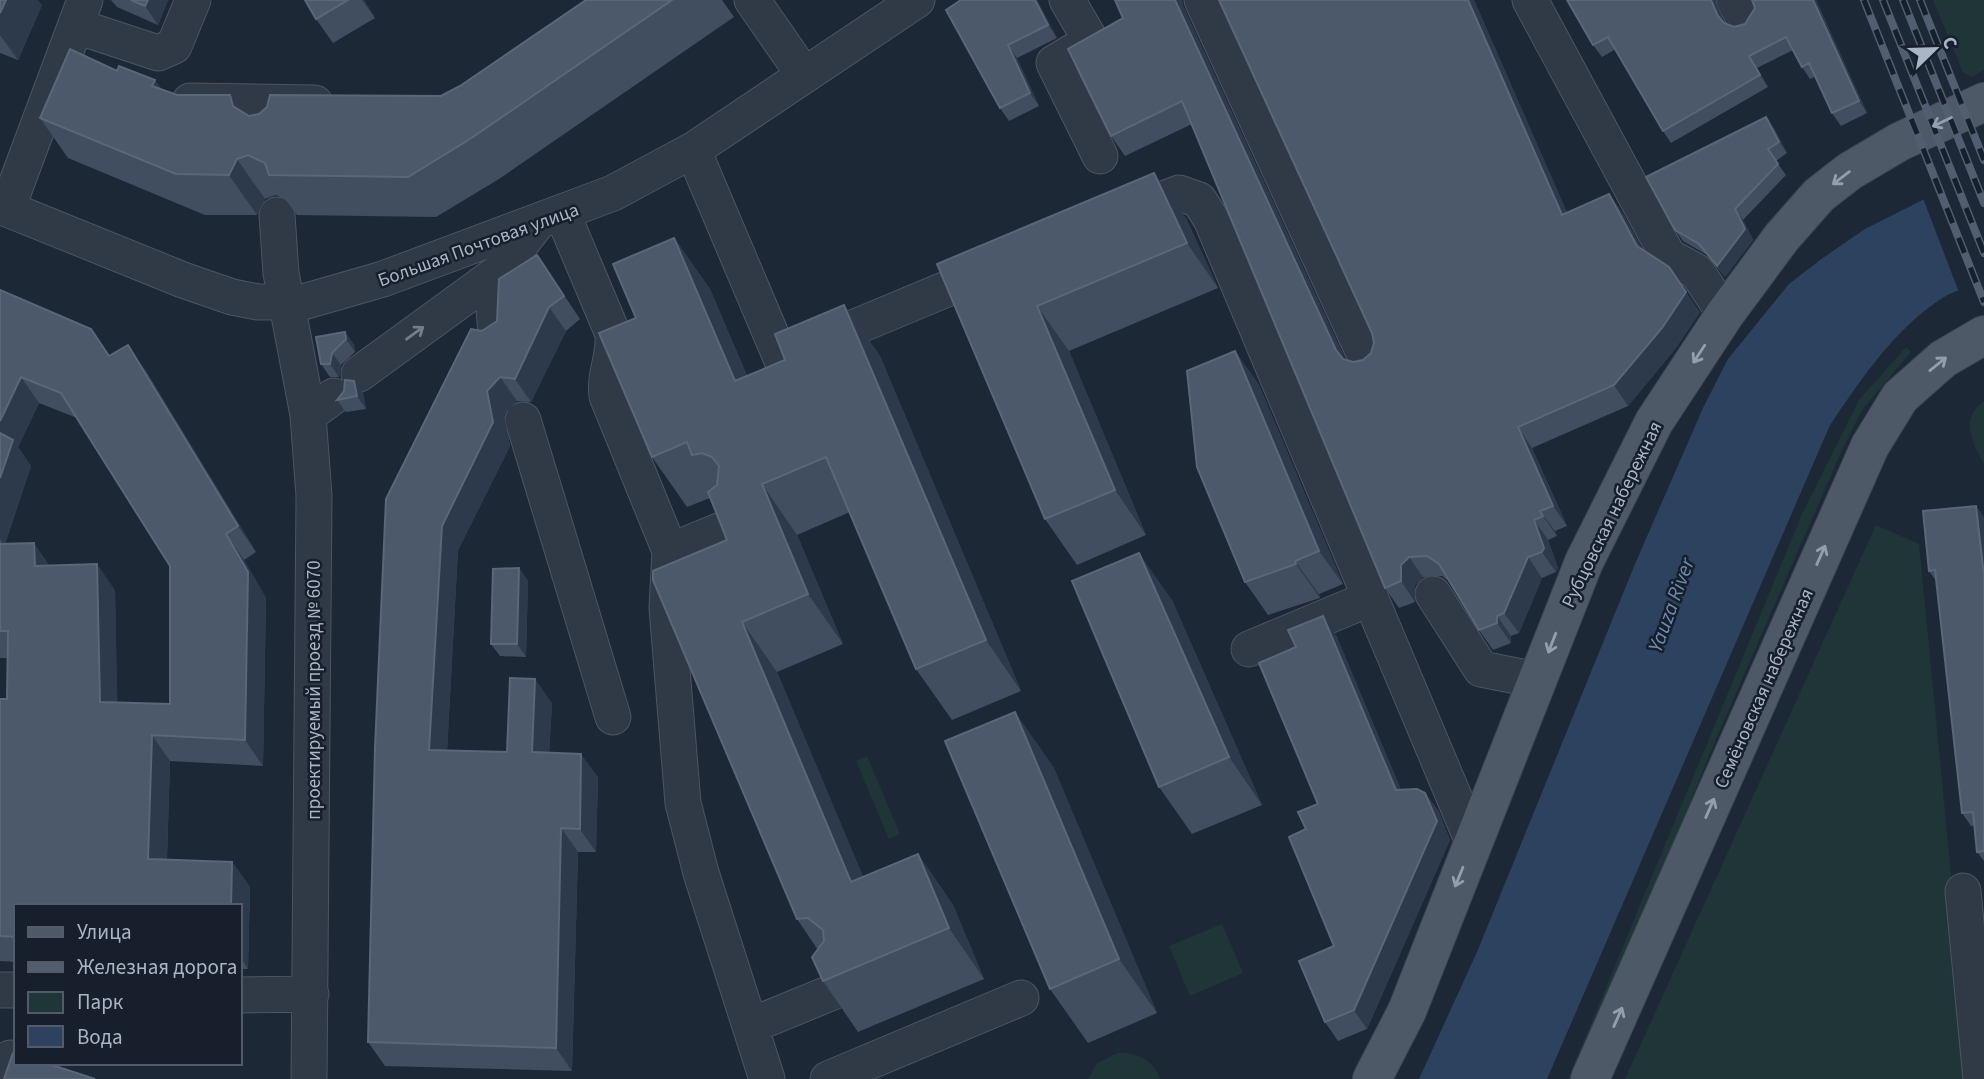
<svg xmlns="http://www.w3.org/2000/svg" width="1984" height="1079" font-family="'Source Sans 3',sans-serif">
<style>
.green{fill:#1f3538}
.water{fill:#2c425e}
.pier{fill:#1d2837}
.lines{fill:none;stroke-linecap:round;stroke-linejoin:round}
.minor-casing{stroke:#4b5563;stroke-width:37}
.major-casing{stroke:#3a4351;stroke-width:40}
.minor{stroke:#303a47;stroke-width:35}
.major{stroke:#4e5968;stroke-width:38}
.rail-casing{stroke:#515e6f;stroke-width:8}
.rail{stroke:#161f2b;stroke-width:5;stroke-dasharray:16;stroke-linecap:butt}
.wall{fill:#404e60;fill-rule:evenodd}
.shaded-wall{fill:#2d3a4b}
.building{fill:#4b596b;stroke:#5a6779;stroke-width:2}
.oneway{stroke:#939eae}
.oneway2{stroke:#737e8c}
.labels{text-anchor:middle;stroke-width:5;stroke-linejoin:round;paint-order:stroke}
.street-label{font-size:19px;fill:#aab5c5;stroke:#161f2b}
.water-label{font-size:21px;font-style:italic;fill:#6e8cb1;stroke:#161f2b}
</style>
<rect width="100%" height="100%" fill="#1d2837"/>
<!-- green -->
<path class="green" d="M1933 0H1984V70L1972 77 1963 72Z
M1906 347 1911 352 1862 410 1839 457 1713 746 1579 1076 1577 1079H1568L1803 512 1859 400Z
M1984 401V464C1972 442 1959 419 1984 401Z
M1876 525 1919 544 1971 1079H1625Z
M867 756 900 834 889 839 856 761Z
M1222 924 1243 973 1190 996 1169 946Z
M1118 1053C1137 1052 1153 1059 1160 1079H1088L1097 1063Z"/>
<!-- water -->
<path class="water" d="M1984 169V281C1971 286 1956 290 1944 297 1895 328 1862 378 1830 425L1547 1079H1419L1477 952 1635 564 1703 408 1728 359 1789 284 1820 260 1865 229Z"/>
<!-- pier -->
<path class="pier" d="M1984 165V285L1960 295 1923 198Z"/>
<g class="lines">
<!-- minor casing -->
<g class="minor-casing">
<path id="minor" d="M752 0 804 75
M1067 0 1091 41 1054 63 1100 156
M1202 0 1368 362
M1530 0 1668 256 1697 272 1725 314
M1734 0 1744 19
M76 26 158 53 174 46 193 0
M190 101 315 103
M693 150 781 358 992 270
M0 206 183 280 232 297 258 302H303L383 279 613 193 693 150 917 0
M7 209 85 0
M562 213 613 334C615 356 604 374 607 396L670 551 667 608 683 803 701 873 767 1079
M1127 213 1179 193 1199 200 1211 219 1473 842
M277 215 281 273 308 415 314 496 309 1079
M496 335 494 308 499 272
M359 374 499 272 538 222
M308 415 334 396
M523 420 613 717
M670 551 736 524
M1433 594 1481 669 1537 680
M1249 649 1371 598
M1963 891 1981 1079
M0 990H16
M240 995 311 994
M750 1026 840 989
M3 1079 10 1058 16 1059
M828 1079 1021 998"/>
</g>
<!-- major casing -->
<g class="major-casing">
<path id="major" d="M1372 1079 1407 1011 1584 562 1654 422 1725 314 1782 237 1819 195 1850 171 1899 142 1984 102
M1590 1079 1870 446 1900 397 1943 359 1984 335"/>
</g>
<!-- minor -->
<use href="#minor" class="minor"/>
<!-- major -->
<use href="#major" class="major"/>
<!-- rail casing -->
<g class="rail-casing">
<path id="rail" d="M1864 0 1984 302
M1883 0 1984 253
M1903 0 1984 203
M1920 0 1984 160"/>
</g>
<!-- rail -->
<use href="#rail" class="rail"/>
</g>
<!-- wall -->
<path class="wall" d="M0 0 42 5 18 60 0 53Z
M111 0H168L158 25 117 7Z
M305 0H364L375 18 333 43 316 19Z
M586 0H722L734 17 499 179 436 217 297 215 286 200 276 195 265 199 257 215H205L68 158 40 118 117 71 155 80 162 90 177 95 241 111 249 116 441 96 460 86Z
M961 0H1037L1057 38 1017 58 1039 106 1009 121 1000 108Z
M1219 0H1474L1567 213 1609 194 1623 214 1642 249 1700 312 1676 348 1628 406 1532 448 1567 526 1555 531 1557 536 1548 540 1558 568 1556 572 1542 578 1519 633 1511 636V643L1493 650 1479 630 1450 582 1442 576 1423 577 1415 585V602L1399 608 1385 588 1192 124 1125 156 1111 136 1123 18 1184 8 1345 359 1353 362 1363 360 1371 353 1374 343 1372 333Z
M1567 0 1724 23 1734 27 1745 24 1816 0 1867 113 1841 126 1832 113 1815 77 1810 79 1802 67 1793 50 1757 68 1768 87 1671 143 1663 131 1616 49 1602 57 1593 45Z
M1774 128 1787 153 1776 161 1786 175 1743 220 1753 240 1725 277 1707 255 1683 241 1675 230Z
M1186 218 1218 288 1069 351 1146 535 1077 565 1045 519 937 264Z
M674 238 710 289 747 376 785 360 844 305 880 356 1021 691 952 720 916 669 850 512 797 535 843 644 777 672 863 877 918 854 953 905 984 979 858 1032 823 981 818 950 797 919 727 540 710 498 687 507 652 457 636 318Z
M537 255 580 319 566 331 531 402 517 401 504 415 510 446 458 550 447 750 507 752 552 703 549 753 598 777 596 852H578L572 1071 385 1066 368 1042 482 331 497 321Z
M0 290 109 356 146 371 256 552 244 560 266 598 263 766 170 761 167 859 232 862 250 887 248 969H240V906H16V962L0 961V699H7L8 658H0ZM39 403 77 418 170 566V704L117 702 115 590 50 566 5 544 31 466 18 447Z
M345 332 354 345 355 352 341 365 339 377H330L321 364Z
M1235 351 1259 385 1343 584 1319 594 1320 598 1268 615 1245 582Z
M354 381 363 393 366 409 346 412 337 400Z
M1984 517V861L1977 852 1974 826H1971L1962 813 1936 581 1929 571Z
M519 568 528 581 526 657 500 656 491 644Z
M1172 600 1262 805 1192 834 1159 787Z
M1336 635 1401 790 1425 793 1439 812 1450 840 1367 1029 1338 1041 1325 1022 1334 946 1306 829 1318 804Z
M1053 766 1157 1013 1088 1043 1050 989Z"/>
<!-- shaded-wall -->
<path class="shaded-wall" d="M6 0H38L42 5 18 60 0 35V13Z
M148 0H168L158 25 145 6Z
M362 0H364L375 18Z
M1035 0H1037L1057 38 1048 25Z
M1175 0H1182L1184 8 1350 370 1336 350Z
M1468 0H1474L1577 235 1562 215Z
M1711 0H1715L1726 28 1718 16Z
M1813 0H1816L1867 113 1859 101Z
M1008 45 1017 58 1039 106 1030 93Z
M1749 56 1757 68 1768 87 1760 75Z
M155 80 183 120 152 86Z
M230 95 258 136 233 106Z
M1766 117 1774 128 1787 153 1779 142Z
M237 159 265 199 257 215 229 175Z
M1154 173 1186 218 1218 288 1187 243Z
M1609 194 1623 214 1651 266 1637 246Z
M1735 209 1743 220 1753 240 1725 277 1717 266Z
M674 238 710 289 770 432 735 381Z
M1669 267 1700 312 1676 348 1628 406 1614 385Z
M844 305 880 356 1021 691 986 640Z
M1037 306 1069 351 1146 535 1115 490Z
M549 307 566 331 531 402 515 379Z
M345 332 354 345 355 352 346 339Z
M128 345 146 371 256 552 238 526Z
M1235 351 1259 385 1343 584 1319 551Z
M332 353 341 365 339 377 330 364Z
M21 377 39 403 18 447 31 466 4 546 0 539V421Z
M500 377 517 401 504 415 510 446 458 550 446 773 429 750 442 526 487 391Z
M354 381 363 393 366 409 357 396Z
M1518 427 1532 448 1567 526 1553 506Z
M762 484 797 535 843 644 808 594Z
M1976 506 1984 517V576Z
M1540 511 1555 531 1557 536 1543 516Z
M1534 520 1548 540 1558 568 1556 572 1542 552Z
M226 534 244 560 266 598 263 766 245 740Z
M34 543 52 569 35 566Z
M1139 553 1172 600 1262 805 1229 757Z
M1409 557 1423 577 1415 585V602L1401 581V565Z
M1528 557 1542 578 1519 633 1504 613Z
M1295 561 1319 594 1320 598 1296 564Z
M97 564 115 590 118 728 100 702Z
M519 568 528 581 526 657 517 644Z
M1323 616 1336 635 1409 809 1396 790Z
M1497 616 1511 636V643L1497 623Z
M742 622 777 672 887 933 851 882Z
M535 679 552 703 548 776 532 752Z
M1015 712 1053 766 1157 1013 1119 959Z
M152 735 170 761 166 885 148 859Z
M581 754 598 777 596 852 580 829Z
M1425 793 1439 812 1450 840 1367 1029 1354 1010Z
M561 828 578 852 572 1071 556 1048Z
M918 854 953 905 984 979 949 928Z
M232 862 250 887 248 969 240 957V906H231Z"/>
<!-- building -->
<path class="building" d="M0 0H6L0 13Z
M131 0H148L145 6Z
M305 0H348L316 19Z
M586 0H672L470 139 408 177 269 175 265 163 248 155 237 159 229 175 176 174 40 118 70 49 117 71 119 66 155 80 152 86 177 95H230L233 106 249 116 259 114 267 107 270 95 441 96 460 86Z
M961 0H1035L1048 25 1008 45 1030 93 1000 108 946 10Z
M1115 0H1175L1336 350 1343 359 1353 362 1363 360 1371 353 1374 343 1372 333 1219 0H1468L1562 215 1609 194 1637 246 1669 267 1686 292 1662 328 1614 385 1518 427 1553 506 1540 511 1543 516 1534 520 1544 548 1542 552 1528 557 1504 613 1497 616V623L1479 630 1439 564 1427 556 1409 557 1401 565V581L1385 588 1182 101 1111 136 1068 49 1123 18Z
M1567 0H1711L1718 16 1724 23 1734 27 1745 24 1755 8 1752 0H1813L1859 101 1832 113 1809 63 1802 67 1786 37 1749 56 1760 75 1663 131 1608 37 1593 45Z
M1766 117 1779 142 1768 149 1778 164 1735 209 1745 229 1717 266 1699 244 1675 230 1646 177Z
M1154 173 1187 243 1037 306 1115 490 1045 519 937 264Z
M674 238 735 381 785 360 775 334 844 305 986 640 916 669 826 457 762 484 808 594 742 622 851 882 918 854 949 928 823 981 812 957 824 941 823 930 808 918 797 919 653 580V571L727 540 708 492 717 485 719 466 712 457 702 453 692 455 687 442 652 457 599 333 636 318 613 264Z
M537 255 564 296 549 307 515 379 500 377 487 391 493 422 442 526 429 750 507 752 510 678 535 679 532 752 581 754 580 829 561 828 556 1048 368 1042 375 748 386 499 471 329 482 331 497 321 499 279Z
M0 290 91 329 109 356 128 345 238 526 226 534 248 572 245 740 152 735 148 859 232 862 231 906H16V937L0 936V699H7L8 631H0V544L34 543 35 566 97 564 100 702 170 704V566L61 393 21 377 0 421Z
M345 332 346 339 332 353 330 364H321L316 337Z
M1235 351 1319 551 1295 561 1296 564 1245 582 1197 467 1187 371Z
M345 380 354 381 357 396 337 400 344 391Z
M0 433 13 440 0 478Z
M1976 506 1984 576V851L1977 852 1973 812 1962 813 1935 570 1929 571 1923 511Z
M1139 553 1229 757 1159 787 1072 581Z
M519 568 517 644H491L493 569Z
M1323 616 1396 790 1417 789 1425 793 1437 821 1354 1010 1325 1022 1299 961 1334 946 1289 837 1306 829 1298 812 1318 804 1259 663 1296 647 1288 630Z
M1015 712 1119 959 1050 989 945 741Z
M13 1053 16 1054V1063H46L95 1079H4Z"/>
<!-- one-way arrows -->
<defs><path id="oneway-shaft" d="M-6 0H5M1.5-3L5.5 0L1.5 3" fill="none" stroke-width="1.6" stroke-linecap="round" stroke-linejoin="round" transform="scale(1.75)"/></defs>
<g class="oneway">
<use href="#oneway-shaft" transform="translate(1942 122) rotate(155)"/>
<use href="#oneway-shaft" transform="translate(1841 178) rotate(143)"/>
<use href="#oneway-shaft" transform="translate(1699 354) rotate(123)"/>
<use href="#oneway-shaft" transform="translate(1938 364) rotate(-39)"/>
<use href="#oneway-shaft" transform="translate(1821 555) rotate(-66)"/>
<use href="#oneway-shaft" transform="translate(1552 643) rotate(111)"/>
<use href="#oneway-shaft" transform="translate(1710 808) rotate(-66)"/>
<use href="#oneway-shaft" transform="translate(1459 877) rotate(112)"/>
<use href="#oneway-shaft" transform="translate(1618 1017) rotate(-66)"/>
</g>
<use class="oneway2" href="#oneway-shaft" transform="translate(415 333) rotate(-36)"/>
<g class="labels">
<!-- street labels -->
<g class="street-label">
<text transform="translate(478 244) rotate(-20)" y="7">Большая Почтовая улица</text>
<text transform="translate(1611 514) rotate(-64)" y="7">Рубцовская набережная</text>
<text transform="translate(1763 688) rotate(-66)" y="7">Семёновская набережная</text>
<text transform="translate(313 690) rotate(-90)" y="7">проектируемый проезд № 6070</text>
</g>
<!-- water labels -->
<g class="water-label">
<text transform="translate(1671 605) rotate(-70)" y="7">Yauza River</text>
</g>
</g>
<!-- legend -->
<rect x="14" y="904" width="228" height="161" fill="#161f2b" stroke="#515b69" stroke-width="2"/>
<rect x="28" y="927" width="35" height="10" fill="#4e5968" stroke="#515b69" stroke-width="2"/>
<text x="77" y="939" font-size="21" fill="#aab5c5">Улица</text>
<rect x="28" y="962" width="35" height="10" fill="#515e6f" stroke="#515b69" stroke-width="2"/>
<text x="77" y="974" font-size="21" fill="#aab5c5">Железная дорога</text>
<rect x="28" y="992" width="35" height="21" fill="#1f3538" stroke="#515b69" stroke-width="2"/>
<text x="77" y="1009" font-size="21" fill="#aab5c5">Парк</text>
<rect x="28" y="1026" width="35" height="21" fill="#2c425e" stroke="#515b69" stroke-width="2"/>
<text x="77" y="1044" font-size="21" fill="#aab5c5">Вода</text>
<!-- north arrow -->
<g transform="translate(1935 49) rotate(67)" stroke="#161f2b" stroke-width="5" paint-order="stroke">
<path d="M0-5L12 26L0 18L-12 26Z" fill="#aab5c5"/>
<text y="-10" font-size="19" font-weight="bold" text-anchor="middle" fill="#aab5c5">С</text>
</g>
</svg>
